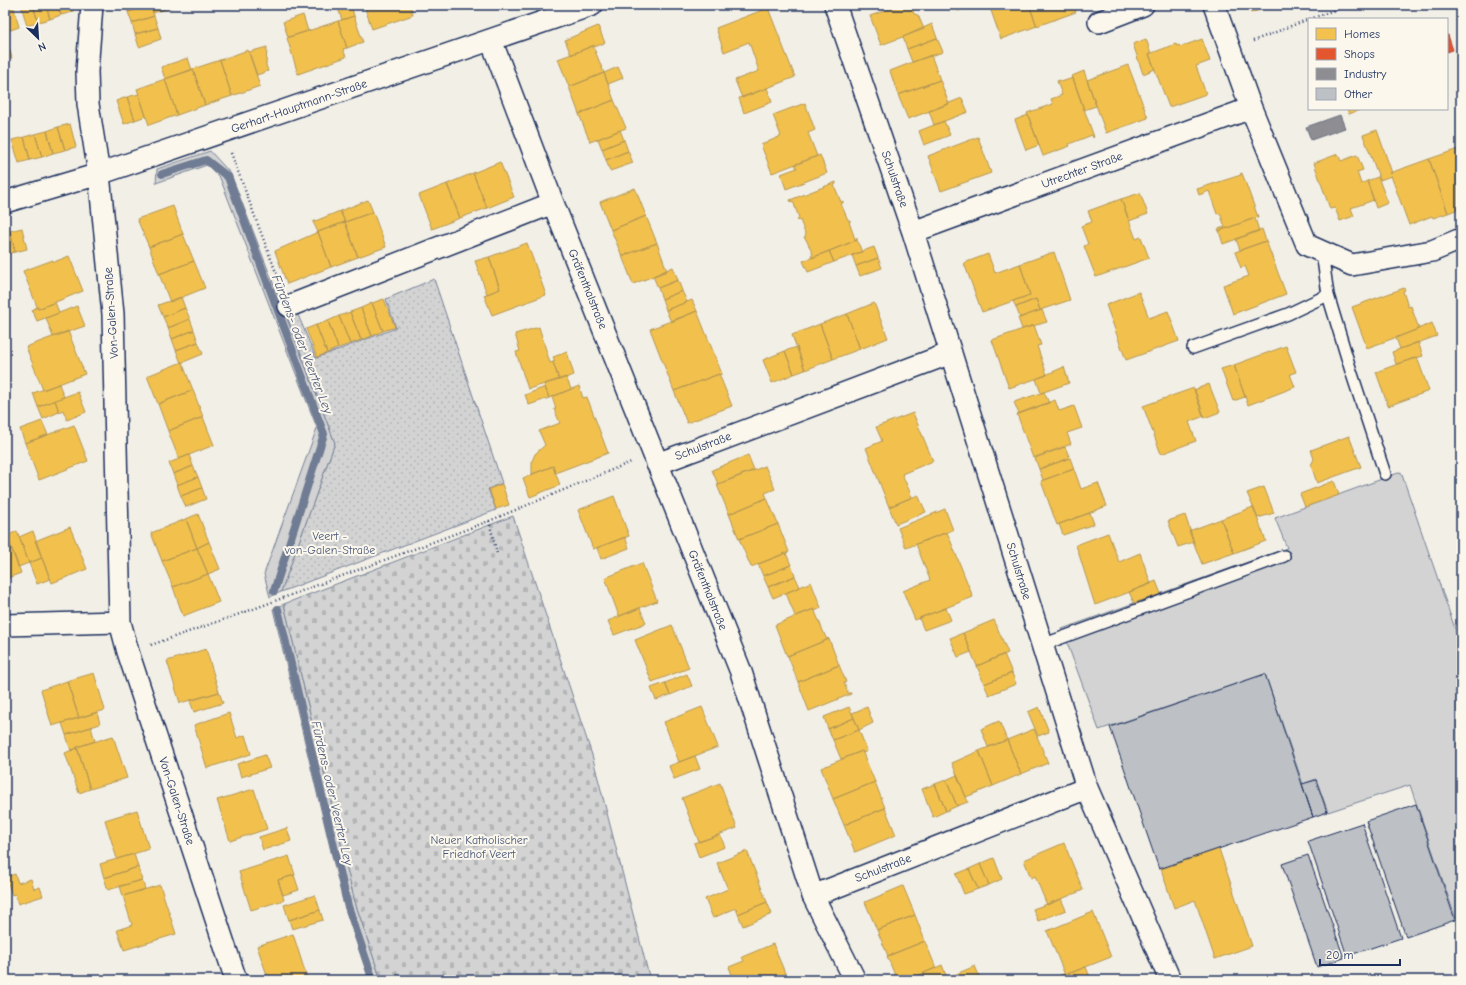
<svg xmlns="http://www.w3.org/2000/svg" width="1466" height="985" font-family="'Comic Neue',sans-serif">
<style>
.grass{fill:#d2d3d2;stroke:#768198}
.cemetery{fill:url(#cemetery-stones);stroke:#768198}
.park{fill:url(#park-dots);stroke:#768198}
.homes{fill:#f2c14e;stroke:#b29553}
.shops{fill:#e4572e;stroke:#a84b3c}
.industry{fill:#8d8d92;stroke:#6b7182}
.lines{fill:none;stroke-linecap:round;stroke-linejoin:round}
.stream{stroke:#707b93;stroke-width:8}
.building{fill:#bdc0c4;stroke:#1b2f5e}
.service-casing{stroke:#1b2f5e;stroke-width:14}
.minor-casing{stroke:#1b2f5e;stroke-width:24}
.path{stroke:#1b2f5e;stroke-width:2.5;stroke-dasharray:1 3;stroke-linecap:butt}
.service{stroke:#fbf7ec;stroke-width:11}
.minor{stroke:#fbf7ec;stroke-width:21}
.labels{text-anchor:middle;stroke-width:4;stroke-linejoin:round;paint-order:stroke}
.street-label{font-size:12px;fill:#1b2f5e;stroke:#fbf7ec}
.park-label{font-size:12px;fill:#49587b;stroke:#fbf7ec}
.water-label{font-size:13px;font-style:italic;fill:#465579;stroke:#fbf7ec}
</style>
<defs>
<pattern id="cemetery-stones" width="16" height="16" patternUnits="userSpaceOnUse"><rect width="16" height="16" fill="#d2d3d2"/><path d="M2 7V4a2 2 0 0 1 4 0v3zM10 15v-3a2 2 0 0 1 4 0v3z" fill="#b4b5b7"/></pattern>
<pattern id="park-dots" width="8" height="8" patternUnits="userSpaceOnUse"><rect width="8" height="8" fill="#d2d3d2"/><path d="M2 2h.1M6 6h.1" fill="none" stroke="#b4b5b7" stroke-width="1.8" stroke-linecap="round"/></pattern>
</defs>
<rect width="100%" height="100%" fill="#f2efe6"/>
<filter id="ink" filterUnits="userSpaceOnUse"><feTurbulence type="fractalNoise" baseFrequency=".025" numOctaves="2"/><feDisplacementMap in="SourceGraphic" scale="8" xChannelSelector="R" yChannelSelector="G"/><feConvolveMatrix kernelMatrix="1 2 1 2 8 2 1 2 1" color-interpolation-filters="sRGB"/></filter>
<g filter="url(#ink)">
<!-- grass -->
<path class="grass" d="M210 151 231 174 335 443 281 592 270 597 264 574 317 428 220 178 207 165 156 183 157 169Z
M1401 472 1461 646V931H1460L1410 785 1328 812 1316 779 1303 784 1265 674 1099 730 1062 629 1287 548 1275 518Z
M284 604 355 902 381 980H369L344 906 273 609Z"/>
<!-- cemetery -->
<path class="cemetery" d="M513 516 592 755 650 980H381L355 902 284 604Z"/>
<!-- park -->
<path class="park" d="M434 279 502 483 488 489 496 510 281 592 335 443 286 314 296 310 316 358 396 328 386 299Z"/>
<!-- homes -->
<path class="homes" d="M5 5H13L19 27 5 32Z
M21 5H33L38 22 27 26Z
M33 5H46L50 19 38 22Z
M46 5H58L61 15 50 19Z
M58 5H71L73 12 61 15Z
M126 5H150L128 12Z
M151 5 154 16 132 23 128 12Z
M151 5H179L153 13Z
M337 5H351L354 16 342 20Z
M364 5H410L413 15 372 29Z
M457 5H472L459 10Z
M901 5H911L914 14 918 15 924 29 881 45 870 16Z
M956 5H975L958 11Z
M989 5H1029L1037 26 1001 39Z
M1029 5H1074L1076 12 1037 26Z
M1249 5H1273L1251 13Z
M768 8 795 77 742 98 735 80 759 71 749 42 724 52 716 28Z
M303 15 308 31 288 37 283 22Z
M154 16 158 28 135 34 132 23Z
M354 16 363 42 347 48 338 21Z
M338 21 347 48 343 49 346 57 298 74 287 38Z
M932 24 937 38 907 49 903 37Z
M598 26 605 43 594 47V45L571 55 565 40Z
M158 28 161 39 139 47 135 34Z
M5 35 12 58 5 59Z
M937 38 943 52 912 62 907 49Z
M1146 39 1151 53 1149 54 1155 69 1143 74 1133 44Z
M1202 39 1210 61 1196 66 1206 94 1169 107 1149 54 1176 44 1177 46 1179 45 1180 47Z
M593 46 604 73 569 87 558 59Z
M267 47 266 65 268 71 257 75 249 52Z
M248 50 260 86 232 96 220 60Z
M931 55 940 80 898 95 890 71Z
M188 58 192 70 165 79 161 67Z
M220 60 232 96 205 105 193 69Z
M1128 65 1148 118 1106 133 1087 80Z
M618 67 623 78 608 84 604 73Z
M193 69 205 105 177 115 165 79Z
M1084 71 1096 106 1084 110 1072 76Z
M604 73 614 100 579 114 569 87Z
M1073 78 1094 137 1093 138 1092 135 1069 144 1070 146 1043 156 1027 113 1053 104 1051 99 1062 95 1057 81 1060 80 1061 82Z
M165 79 177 115 149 125 137 89Z
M940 80 949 104 908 119 898 95Z
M767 88 772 102 744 113 739 98Z
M139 94 146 116 135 120 127 97Z
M127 97 135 120 124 124 116 101Z
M962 98 968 112 934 125 929 111Z
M614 100 626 128 590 142 579 114Z
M805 103 815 130 808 133 817 156 772 173 761 145 781 136 773 115Z
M1347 109H1362L1349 114Z
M1028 115 1039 145 1026 150 1015 120Z
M944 121 950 135 924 145 919 131Z
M70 124 76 147 65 150 58 127Z
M58 127 65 150 53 153 47 131Z
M620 130 624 140 602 149 598 139Z
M1377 130 1392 173H1390L1391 176 1380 180 1363 135Z
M47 131 53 153 42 157 35 134Z
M35 134 42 157 30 160 24 137Z
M24 137 30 160 19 163 12 140Z
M978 137 991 173 941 191 928 156Z
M624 140 628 151 606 160 602 149Z
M1461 148V208L1448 213 1429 159Z
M628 151 633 163 610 171 606 160Z
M1338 154 1341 161 1357 155 1363 170 1357 172 1361 184 1367 181 1374 200 1351 208 1354 216 1340 221 1335 208 1330 209 1314 163Z
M820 155 827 173 786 189 781 174 797 168 795 165Z
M1429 159 1448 213 1433 218 1432 216 1409 225 1390 173Z
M500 162 514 197 487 208 473 173Z
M473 173 487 208 460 218 447 184Z
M1242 173 1258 217 1219 231 1218 229 1225 227 1220 213 1217 214 1209 191 1199 195 1197 189 1241 175 1240 174Z
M1378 177 1388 203 1376 208 1367 181Z
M836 182V184L834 185 841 202 843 201V203L841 204 848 220H850V222H849L855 239 857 238V240L812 258 811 256 813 255 806 239H805L804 237 806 236 800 220 798 221 797 219 799 218 793 201 791 202 790 200Z
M447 184 460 218 432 229 419 195Z
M635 188 646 216 611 230 600 202Z
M1140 193 1148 214 1129 221 1121 199Z
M1121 199 1136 239 1141 237 1149 258 1096 277 1084 246 1088 244 1081 226 1092 222 1088 211Z
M368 200 373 212 345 222 340 211Z
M173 206 183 234 149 247 137 219Z
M340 211 345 222 318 232 313 222Z
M373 212 386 247 358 257 345 222Z
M646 216 657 243 622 256 611 230Z
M1255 218 1259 231 1223 244 1219 231Z
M345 222 358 257 331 267 318 232Z
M22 228 27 249 15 252 10 231Z
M1262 229 1266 241 1240 250 1236 239Z
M10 231 15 252 5 254V232Z
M318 232 331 267 287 284 275 251Z
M183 234 194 261 159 274 149 247Z
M857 240 862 252 834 262 829 251Z
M1266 241 1286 294 1233 314 1223 285 1249 276 1245 266 1241 268 1235 252Z
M527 243 546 295 492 315 484 295 500 289 489 257Z
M657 243 667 271 633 284 622 256Z
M874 247 878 258 856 266 852 255Z
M829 251 834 262 808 272 803 261Z
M1054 252 1070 300 1040 310 1036 299 1016 307 1013 301 1030 295 1020 264Z
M988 254 995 273 1020 264 1030 295 982 312 964 263Z
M69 256 83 291 38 309 23 271 53 260 54 262Z
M489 257 500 289 487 294 475 261Z
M878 258 882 268 860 276 856 266Z
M194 261 205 288 170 302 159 274Z
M673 267 678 280 658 288 653 276Z
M678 280 682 291 662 299 658 288Z
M1404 288 1405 290 1403 291 1408 307 1411 306 1419 329 1367 348 1352 307Z
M682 291 687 302 666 310 662 299Z
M1139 292 1149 318 1168 311 1179 341 1126 360 1106 305Z
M181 297 185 308 163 317 158 305Z
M384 299 395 327 383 331 372 303Z
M1036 299 1040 310 1020 318 1016 307Z
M692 300 697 311 671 322 666 310Z
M55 302 59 313 37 321 32 310 37 307 38 309Z
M372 303 383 331 372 336 361 308Z
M874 303 888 338 860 349 847 314Z
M77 306 85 326 53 337 46 318Z
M185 308 190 319 168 328 163 317Z
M361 308 372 336 361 340 350 312Z
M1042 310 1047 322 1022 329 1018 318Z
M697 311 722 374 719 375V374L674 391 650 329Z
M350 312 361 340 350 344 339 316Z
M847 314 860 349 833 359 820 324Z
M339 316 350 344 338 348 328 321Z
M190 319 194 330 172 339 168 328Z
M328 321 338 348 327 353 316 325Z
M1432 323 1437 336 1400 349 1396 338Z
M820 324 833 359 805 370 792 335Z
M316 325 327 353 317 357 306 329Z
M1034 325 1041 345 1037 346 1047 375 1009 388 992 340Z
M539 327 550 363 553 362 559 380 528 389 516 352 520 351 515 334Z
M194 330 198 342 176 350 172 339Z
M68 331 85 374 43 390 26 347Z
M198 342 203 354 181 363 176 350Z
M1418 342 1423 356 1396 364 1392 352Z
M1286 346 1296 372 1290 374 1295 387 1248 405 1234 365Z
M797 347 805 370 794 374 785 351Z
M785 351 794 374 772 383 763 360Z
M567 352 574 375 559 380 553 362 555 361 553 357Z
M1417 357 1429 391 1388 406 1376 372Z
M182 362 193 390 158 404 147 376Z
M1234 365 1245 397 1233 401 1221 369Z
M1064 367 1069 383 1041 393 1036 379Z
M719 374 732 406 687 423 674 391Z
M566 377 571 389 549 398 544 384Z
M59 384 64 397 38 407 33 393Z
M1209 384 1220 412 1204 418 1194 390Z
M579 386 583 398 587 397 608 453 555 473 553 466 532 474V461L535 454 545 445 539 431 560 423 554 409H556L552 397Z
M545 387 549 398 529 405 525 395Z
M1194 388 1204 416 1189 422 1196 441 1161 454 1143 406Z
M193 390 203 417 168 431 158 404Z
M78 392 86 412 67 420 63 410 59 412 55 400Z
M1044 392 1049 403 1019 414 1014 402Z
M55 400 59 412 43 419 38 407Z
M1055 400 1059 411 1074 406 1082 428 1067 433 1071 444 1033 458 1017 414Z
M913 413 933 461 902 474 912 497 889 507 866 448 882 441 876 427Z
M203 417 214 445 179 459 168 431Z
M42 421 48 435 25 443 20 429Z
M74 425 88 461 39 480 25 443Z
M1349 436 1361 467 1317 483 1311 465 1314 459 1311 450Z
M1065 447 1070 458 1039 469 1035 458Z
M189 455 193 466 173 474 169 463Z
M748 455 754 470 718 484 712 470Z
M1070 458 1074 469 1043 480 1039 469Z
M193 466 198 477 177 485 173 474Z
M553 466 560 485 530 497 523 478Z
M765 466 775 489 765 493 767 498 729 514 717 485Z
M1074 469 1081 489 1098 483 1107 506 1057 525 1041 481Z
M198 477 202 488 181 496 177 485Z
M1334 481 1339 495 1305 507 1300 494Z
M502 484 509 505 496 509 489 489Z
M1264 487 1274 513 1258 518 1247 493Z
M202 488 206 499 186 507 181 496Z
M918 495 926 512 896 524 889 507Z
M614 496 629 536 593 549 578 510Z
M767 498 778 524 739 539 729 514Z
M1253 507 1266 541 1234 553 1221 519Z
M945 509 953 530 906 548 898 528Z
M1090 513 1094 524 1063 535 1059 524Z
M198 514 209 542 197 548 186 519Z
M1185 515 1194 542 1178 547 1168 521Z
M186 519 197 548 162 561 151 533Z
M1221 519 1234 553 1202 564 1189 531Z
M778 524 789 552 751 567 739 539Z
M70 527 87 569 52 583 35 541Z
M17 531 29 563 18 567 7 536Z
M33 531 42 558 29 563 19 537Z
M947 532 973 597 915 620 903 591 930 580 916 544Z
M1108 533 1119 562 1140 553 1151 584 1095 605 1076 545Z
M7 536 21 573 5 579V537Z
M625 537 629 548 601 559 597 548Z
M209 542 220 569 208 574 197 548Z
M197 548 208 574 173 587 162 561Z
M786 553 791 565 763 576 758 564Z
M42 558 50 579 37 584 29 563Z
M642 563 657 601 619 616 605 578Z
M791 565 795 576 768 587 763 576Z
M208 574 219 602 183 616 173 587Z
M795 576 800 587 773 598 768 587Z
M1156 581 1161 594 1134 603 1129 592Z
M811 582 821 608 815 611 814 609 795 616 786 593Z
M640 608 646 623 614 635 608 621Z
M946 608 951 620 924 630 919 618Z
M814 609 826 638 829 639 787 656 775 625Z
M994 620 1008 653 977 666 963 633Z
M672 625 689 668 652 682 635 640Z
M963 633 971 652 958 657 950 638Z
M829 639 839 665 798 682 788 656Z
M206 649 219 692 180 703 167 661Z
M1004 654 1012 673 984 684 977 666Z
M839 665 846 682 844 683 848 693H851V694L809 711 798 682Z
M94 673 105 710 79 718 67 681Z
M1012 673 1016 684 989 695 984 684Z
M687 674 692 686 670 695 665 683Z
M67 681 79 718 52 726 41 690Z
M665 683 670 695 656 700 651 688Z
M219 692 223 703 194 712 190 701Z
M702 707 718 747 679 762 664 722Z
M849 707 854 718 828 729 824 717Z
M867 707 873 723 859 730 852 713Z
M1039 707 1049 732 1038 736 1028 712Z
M97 712 100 724 66 735 62 723Z
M229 713 237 738 245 735 251 754 207 768 194 725Z
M854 718 859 730 833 740 828 729Z
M999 721 1007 740 988 747 981 729Z
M91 727 95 741 77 747V748L71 751 66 735Z
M1034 729 1048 763 1021 774 1007 740Z
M859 730 867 751 863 753 862 751 841 759 833 740Z
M113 736 127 778 90 789 77 747Z
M1007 740 1021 774 993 786 979 751Z
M77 748 90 789 79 793 65 753Z
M862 751 875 782 833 799 821 768Z
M979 751 993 786 966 797 952 763Z
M265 755 270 768 241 777 237 764Z
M695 756 700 769 674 779 669 766Z
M957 775 968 802 957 806 946 780Z
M946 780 957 806 946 811 935 784Z
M875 782 885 808 844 825 833 799Z
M720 783 737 828 699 842 682 798Z
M935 784 946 811 933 817 922 789Z
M254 789 267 829 230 841 217 800Z
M885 808 896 835 855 852 844 825Z
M137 810 149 849 117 859 105 820Z
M287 828 291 841 263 850 259 837Z
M720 835 725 847 699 857 694 843Z
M1064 843 1083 890 1047 905 1035 876 1031 878 1024 860Z
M1219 849 1252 946 1215 959 1195 900 1174 908 1161 869Z
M747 851 767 902 738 914 736 908 713 918 705 899 728 889 717 863Z
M134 854 138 867 104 878 100 864Z
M289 856 295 875 278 880 284 900 251 910 239 872Z
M994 858 1002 879 989 885 980 864Z
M980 864 989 885 978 889 969 869Z
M138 867 142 880 108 890 104 878Z
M969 869 978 889 964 894 956 874Z
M15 874 18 883 31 879 34 889 40 887 43 896 18 904 15 894 12 895 6 877Z
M294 875 299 890 283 895 278 880Z
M142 880 145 889 123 896 120 886Z
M160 885 176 934 124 950 117 930 132 925 123 896Z
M903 886 915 915 877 930 865 902Z
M315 895 320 910 289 920 284 905Z
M1061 899 1066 910 1038 921 1033 909Z
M767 902 772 914 743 926 738 914Z
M320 910 323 920 292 929 289 920Z
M1093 912 1111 957 1065 975 1047 931Z
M915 915 925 941 888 956 877 930Z
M293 934 307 978 301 980H271L270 975H267L257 946Z
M925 941 936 968 907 980H897L887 956Z
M773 944 787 978 781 980H734L729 967 744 961 742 957Z
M942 965 947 978 943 980H914L913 978Z
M975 966 980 978 976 980H948L947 978Z
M1086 967 1090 977 1084 980H1062L1060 975 1064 974 1065 975Z
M796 974 799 980H781L787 978Z
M325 977 326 980H316Z"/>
<!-- shops -->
<path class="shops" d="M1447 35H1448L1453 50 1447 52Z"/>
<!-- industry -->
<path class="industry" d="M1340 115 1345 128 1311 140 1306 127Z"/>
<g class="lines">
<!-- stream -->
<path class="stream" d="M162 174 206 160 228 177 324 434 274 591
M278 609 348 906 373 980"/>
</g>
<!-- building -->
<path class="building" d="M1265 674 1313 817 1159 869 1110 727Z
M1316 780 1327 812 1313 817 1302 784Z
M1416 804 1455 920 1406 937 1366 821Z
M1362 823 1401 938 1347 956 1308 841Z
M1308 855 1344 958 1317 967 1282 864Z"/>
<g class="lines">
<!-- service casing -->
<g class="service-casing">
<path id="service" d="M1322 252 1328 295 1351 371 1385 474
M1193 348 1288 314 1328 295
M1042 645 1284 556"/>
</g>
<!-- minor casing -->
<g class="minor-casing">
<path id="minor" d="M92 5 87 71 88 104 99 174 113 314 120 622 128 652 236 980
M835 5 913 232 1087 788 1170 980
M1214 5 1251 108
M1099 22 1143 5
M491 40 553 203 741 672 813 896 855 980
M5 202 99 174 592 5
M913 232 1251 108 1307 245 1352 265 1432 251 1461 239
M289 306 553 203
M657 464 951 353
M5 625 120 622
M813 896 1087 788"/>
</g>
<!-- path -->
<path class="path" d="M1310 19 1348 5
M1253 41 1309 19
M231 153 280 283
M489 521 497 554
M151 645 248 611 489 521 631 462"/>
<!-- service -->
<use href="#service" class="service"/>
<!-- minor -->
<use href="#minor" class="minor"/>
</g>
</g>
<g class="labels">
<!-- street labels -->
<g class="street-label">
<text transform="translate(299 106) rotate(-19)" y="4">Gerhart-Hauptmann-Straße</text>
<text transform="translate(1082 170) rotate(-20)" y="4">Utrechter Straße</text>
<text transform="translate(895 179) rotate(71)" y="4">Schulstraße</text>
<text transform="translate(588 289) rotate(68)" y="4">Gräfenthalstraße</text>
<text transform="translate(111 313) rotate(-94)" y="4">Von-Galen-Straße</text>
<text transform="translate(703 446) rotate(-21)" y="4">Schulstraße</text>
<text transform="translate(1019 571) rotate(73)" y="4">Schulstraße</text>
<text transform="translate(708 590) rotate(68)" y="4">Gräfenthalstraße</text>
<text transform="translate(177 801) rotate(72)" y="4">Von-Galen-Straße</text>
<text transform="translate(883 868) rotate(-21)" y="4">Schulstraße</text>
</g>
<!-- park labels -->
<g class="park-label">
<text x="330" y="540">Veert -<tspan x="330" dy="14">von-Galen-Straße</tspan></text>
<text x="479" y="844">Neuer Katholischer<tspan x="479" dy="14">Friedhof Veert</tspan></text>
</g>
<!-- water labels -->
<g class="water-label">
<text transform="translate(303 344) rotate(69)" y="5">Fürdens- oder Veerter Ley</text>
<text transform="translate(333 793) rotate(77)" y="5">Fürdens- oder Veerter Ley</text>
</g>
</g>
<!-- margin -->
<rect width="1466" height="985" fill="none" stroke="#fbf7ec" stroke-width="20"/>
<rect x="10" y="10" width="1446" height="965" fill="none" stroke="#1b2f5e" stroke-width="1.5" filter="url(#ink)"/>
<!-- legend -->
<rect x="1308" y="18" width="140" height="92" fill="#fbf7ec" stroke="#a1a7b3"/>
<rect x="1316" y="28" width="20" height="12" fill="#f2c14e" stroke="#a1a7b3"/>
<text x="1344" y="38" font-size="12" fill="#1b2f5e">Homes</text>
<rect x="1316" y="48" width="20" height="12" fill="#e4572e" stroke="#a1a7b3"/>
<text x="1344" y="58" font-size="12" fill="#1b2f5e">Shops</text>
<rect x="1316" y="68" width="20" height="12" fill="#8d8d92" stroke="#a1a7b3"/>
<text x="1344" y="78" font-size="12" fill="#1b2f5e">Industry</text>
<rect x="1316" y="88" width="20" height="12" fill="#bdc0c4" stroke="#a1a7b3"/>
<text x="1344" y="98" font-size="12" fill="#1b2f5e">Other</text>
<!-- north arrow -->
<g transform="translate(38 38) rotate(155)" stroke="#fbf7ec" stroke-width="3" paint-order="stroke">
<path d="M0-3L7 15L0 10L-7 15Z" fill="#1b2f5e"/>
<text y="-6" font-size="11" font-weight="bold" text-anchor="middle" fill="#1b2f5e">N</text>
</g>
<!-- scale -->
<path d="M1320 959v6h80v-6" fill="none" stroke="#1b2f5e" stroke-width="2"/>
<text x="1326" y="959" font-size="12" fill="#1b2f5e" stroke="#fbf7ec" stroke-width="3" paint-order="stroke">20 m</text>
</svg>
